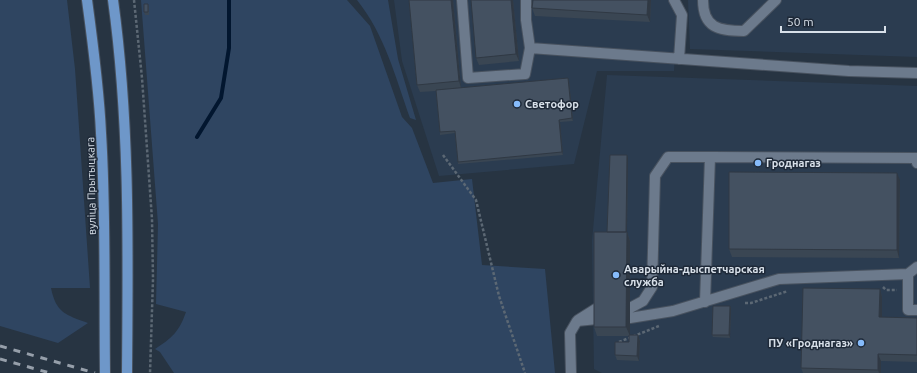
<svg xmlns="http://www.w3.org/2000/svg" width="917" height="373" font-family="Ubuntu,sans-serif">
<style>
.built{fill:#2b3c50}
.green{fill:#2f4561}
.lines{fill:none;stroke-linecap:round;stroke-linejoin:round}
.stream{stroke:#02162f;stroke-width:4}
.minor-casing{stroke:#48525f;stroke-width:12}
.major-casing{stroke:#48525f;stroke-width:12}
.path{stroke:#5c6874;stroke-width:2.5;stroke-dasharray:3 2;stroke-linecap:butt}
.minor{stroke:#6c7a8c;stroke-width:10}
.major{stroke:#6e97c9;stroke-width:10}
.rail{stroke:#969faa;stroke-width:3;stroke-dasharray:7 7;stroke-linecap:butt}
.wall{fill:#3a4653}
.shaded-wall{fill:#303944}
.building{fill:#445161;stroke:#303944}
.poi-dot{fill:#86bbfb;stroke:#1e2938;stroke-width:1.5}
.labels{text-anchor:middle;stroke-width:3;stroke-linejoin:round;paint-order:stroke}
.poi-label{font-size:11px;font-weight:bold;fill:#d8e0e9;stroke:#1e2938;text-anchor:start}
.street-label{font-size:11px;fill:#d8e0e9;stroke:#1e2938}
</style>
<rect width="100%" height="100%" fill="#273442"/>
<!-- built -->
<path class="built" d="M394 0H678L674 71H597L574 164 439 176 402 61Z
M688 0H917V57L690 49Z
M607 75 917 86V373H602L594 369 592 241Z"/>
<!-- green -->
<path class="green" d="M0 0H67L75 69 90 288H51C56 313 66 315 88 323L58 343 0 326Z
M141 0H347L370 26 402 117 412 128 433 183 472 179 482 265 545 269 555 373H174L160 352 155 349C172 338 179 332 186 312L156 304 158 224Z
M357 0H388L398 59 416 120 410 118C395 76 385 35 357 0Z"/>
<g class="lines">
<!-- stream -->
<path class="stream" d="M197 137 221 98 229 48V0"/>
<!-- minor casing -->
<g class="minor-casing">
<path id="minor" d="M462 0 468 78 525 74 530 48
M526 0V20L530 48 849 71 917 73
M674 0 682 15 679 59
M703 0C703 28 719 31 744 31L776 0
M908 274V310H917
M705 302 710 157 916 158 917 163
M630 308 643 301 652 287 655 176 668 157H710
M630 318 673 311 779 279 908 274 917 267
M578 320 597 308
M571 373 570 333 577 321 597 319"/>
</g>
<!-- major casing -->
<g class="major-casing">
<path id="major" d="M87 0C93 44 99 88 101 133 106 213 104 293 105 373
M113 0C130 123 128 249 127 373"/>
</g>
<!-- path -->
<path class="path" d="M134 0 142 78 152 219 153 279 150 373
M443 155 476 200 499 296 525 373
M883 287 886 290H897
M745 303H751L788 291
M619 342 659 326"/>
<!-- minor -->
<use href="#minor" class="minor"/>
<!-- major -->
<use href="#major" class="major"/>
<!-- rail -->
<path class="rail" d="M0 346 95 373
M0 359 50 373"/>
</g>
<!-- wall -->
<path class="wall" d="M409 0H453L461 88 569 81 573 121 560 122 563 155 458 164V162L455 133 440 135V132L436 91 420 92 417 85Z
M513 0 519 61 479 65 476 58Z
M651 0 650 22 535 16 532 8Z
M148 4 149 7V15H145L144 12Z
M628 158 627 232 630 241V335H638L640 341 639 361 617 360 615 355 629 342V336H597L594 327Z
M900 180 899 258 732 257 729 249Z
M880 289 882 297V317L917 318V362L881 361V373H803L801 368Z
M730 306 731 309 730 338 713 337 712 335Z"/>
<!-- shaded-wall -->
<path class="shaded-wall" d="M451 0H453L461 88 459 81Z
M511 0H513L519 61 516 54Z
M648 0H651L650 22 647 15Z
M568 78 569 81 573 121 572 118Z
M559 120 560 122 563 155 562 152Z
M627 155 628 158 627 232 630 241V336L626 327V238Z
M897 173 900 180 899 258 897 250Z
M880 289 882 297V325L879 317Z
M730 306 731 309 730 338 729 335Z
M638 335 640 341 639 361 637 356Z
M878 354 881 361V373H879L878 370Z"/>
<!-- building -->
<path class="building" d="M409 0H451L459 81 417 85Z
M471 0H511L516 54 476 58Z
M533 0H648L647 15 532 8Z
M144 4H148V12H144Z
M568 78 572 118 559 120 562 152 458 162 455 131 440 132 436 90Z
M610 155H627L626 232H607Z
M729 172 897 173V250L729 249Z
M594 232H627L626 327H594Z
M803 288 880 289 879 317 917 318V355L878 354V370L801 368Z
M713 306H730L729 335H712Z
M629 335H638L637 356 615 355V342H629Z"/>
<!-- markers -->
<g class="poi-dot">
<circle cx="517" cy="104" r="4"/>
<circle cx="758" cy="163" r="4"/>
<circle cx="616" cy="275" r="4"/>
<circle cx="861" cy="343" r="4"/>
</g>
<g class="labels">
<!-- poi labels -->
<g class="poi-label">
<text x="525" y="108">Светофор</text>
<text x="766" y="167">Гроднагаз</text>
<text x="624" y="273">Аварыйна-дыспетчарская<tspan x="624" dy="13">служба</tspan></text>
<text x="853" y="347" text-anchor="end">ПУ «Гроднагаз»</text>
</g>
<!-- street labels -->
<g class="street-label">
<text transform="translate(91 186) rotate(-91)" y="4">вуліца Прытыцкага</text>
</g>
</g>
<!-- scale -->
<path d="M781 26v6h104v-6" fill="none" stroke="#d8e0e9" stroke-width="2"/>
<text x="787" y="26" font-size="12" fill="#d8e0e9" stroke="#1e2938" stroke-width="3" paint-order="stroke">50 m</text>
</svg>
